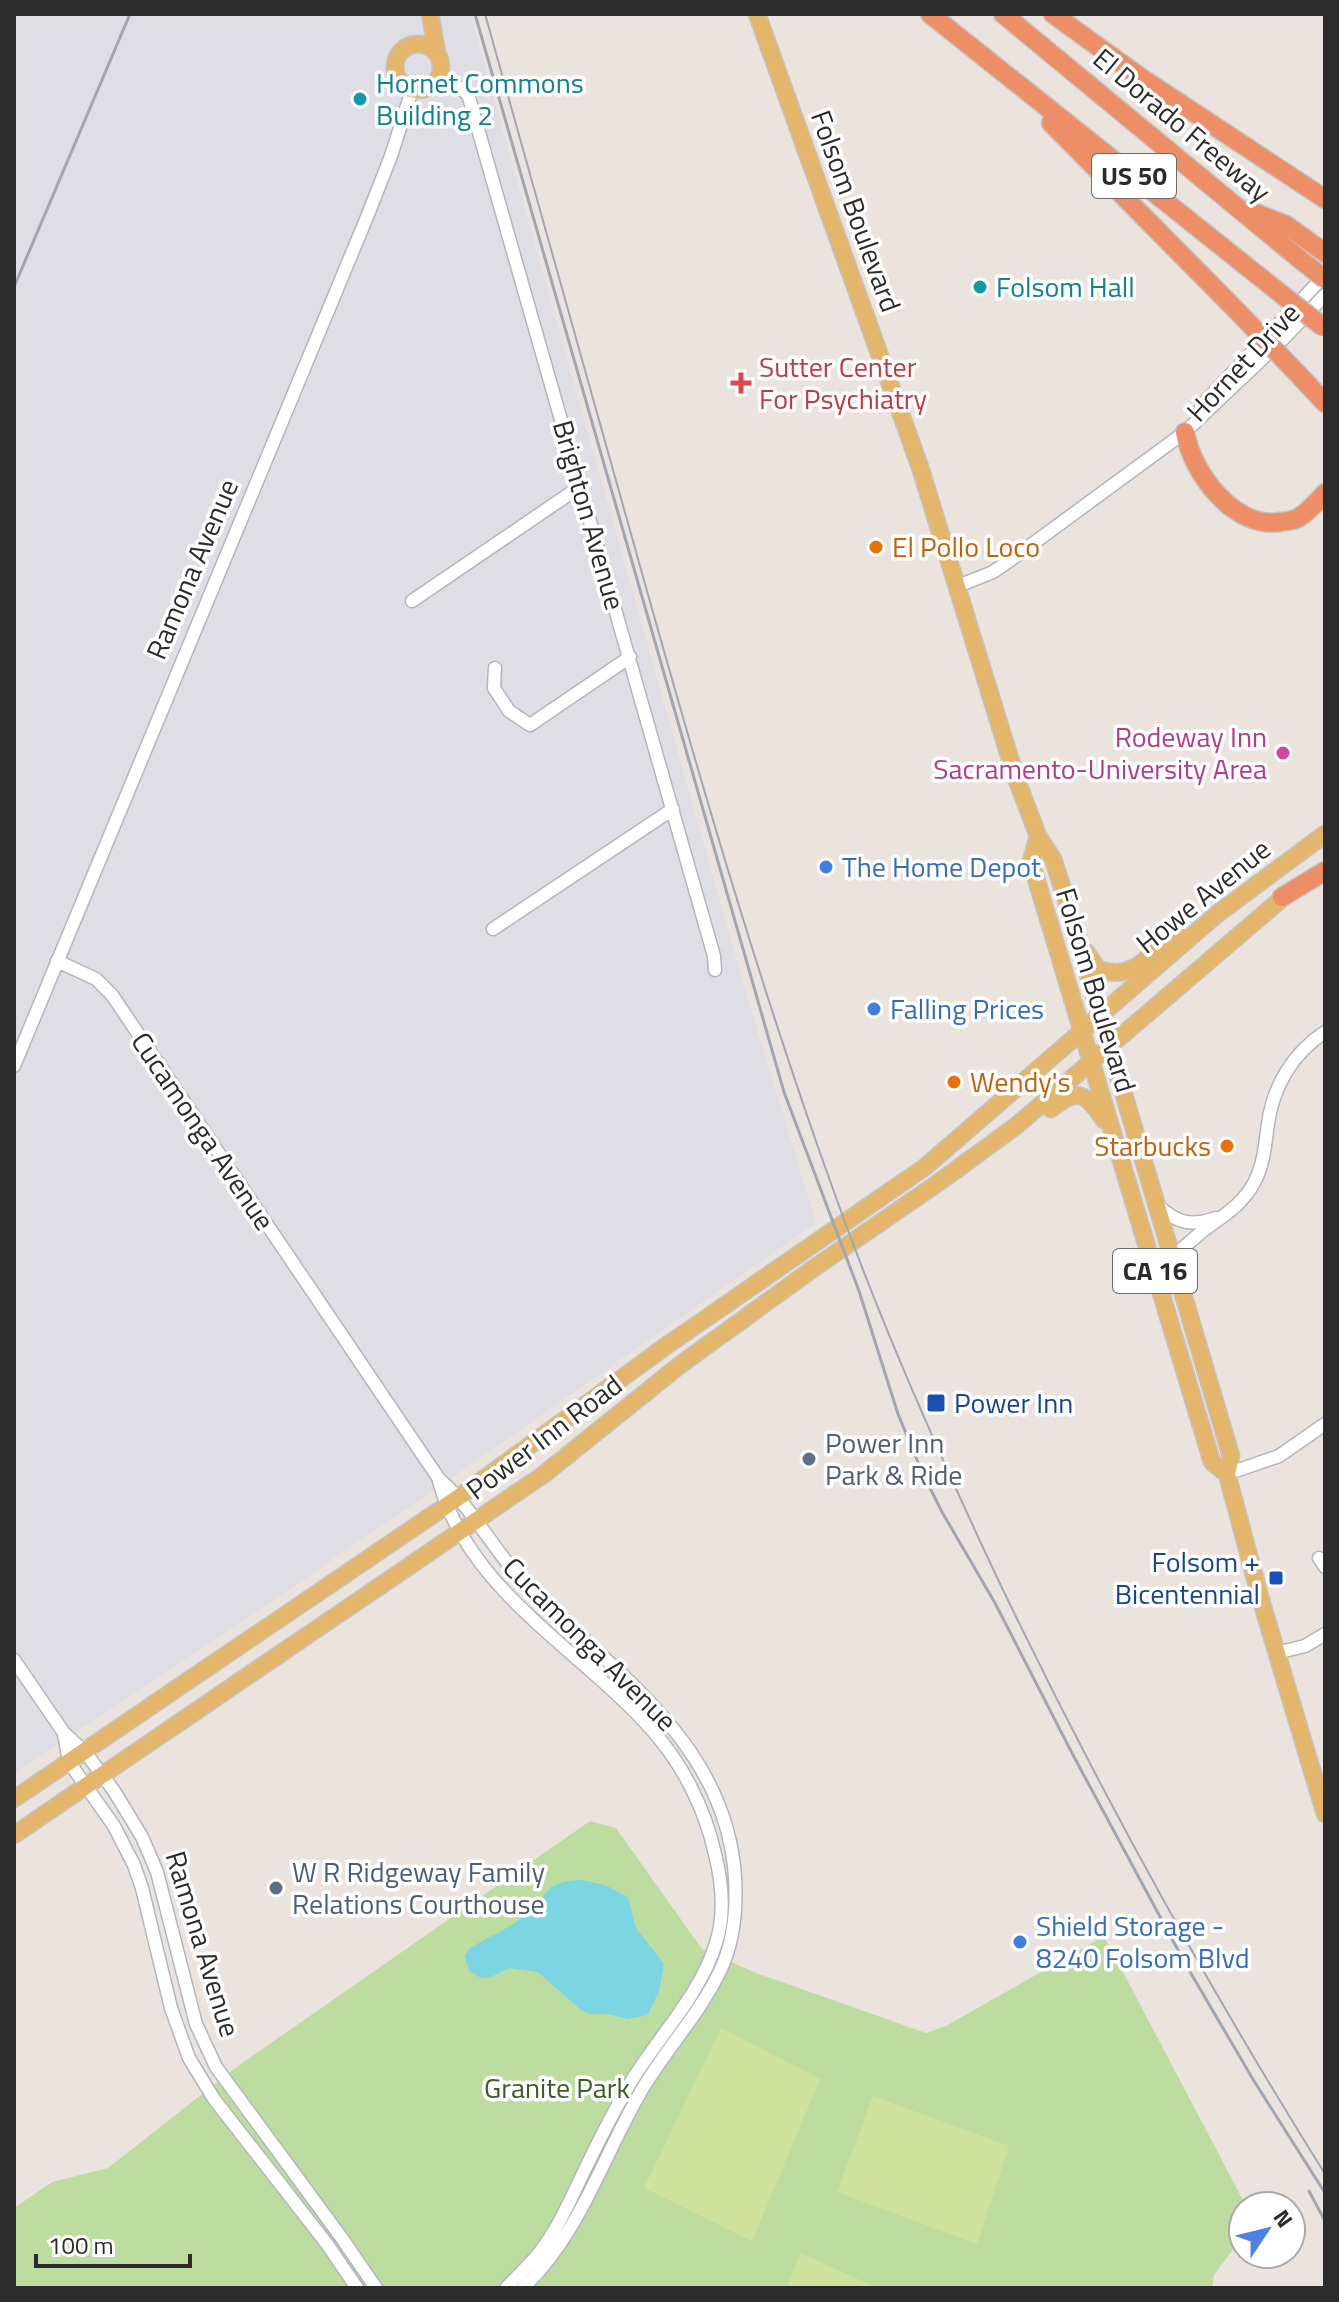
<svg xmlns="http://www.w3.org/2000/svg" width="1339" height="2302" font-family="'Titillium Web',sans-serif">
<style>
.industrial{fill:#dfdee4}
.green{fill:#bddca0}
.pitch{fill:#cee29d}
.water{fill:#7cd5e2}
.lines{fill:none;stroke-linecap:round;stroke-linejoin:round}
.minor-casing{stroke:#b2b5bd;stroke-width:15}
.major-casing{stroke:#c4c4c4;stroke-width:19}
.highway-casing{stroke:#c4c4c4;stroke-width:21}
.minor{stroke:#fff;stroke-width:12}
.major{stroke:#e3b66c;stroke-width:16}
.highway{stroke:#ee8e66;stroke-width:18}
.tram{stroke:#a1a6b3;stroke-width:2}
.rail{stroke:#a1a6b3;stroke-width:3}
.highway-bridge-casing{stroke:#c4c4c4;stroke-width:21;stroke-linecap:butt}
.highway-bridge{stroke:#ee8e66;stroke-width:18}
.culture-dot{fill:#0f9aa8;stroke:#fff;stroke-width:3}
.health-dot{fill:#e0444e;stroke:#fff;stroke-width:3}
.food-dot{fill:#e8710a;stroke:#fff;stroke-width:3}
.hotel-dot{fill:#d1479c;stroke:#fff;stroke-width:3}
.shop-dot{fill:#3f7fe0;stroke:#fff;stroke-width:3}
.transit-dot{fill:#1a4fb4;stroke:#fff;stroke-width:3}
.service-dot{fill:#5c6f8a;stroke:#fff;stroke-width:3}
.labels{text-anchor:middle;stroke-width:7;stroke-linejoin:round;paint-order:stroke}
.shield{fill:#fff;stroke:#6b6b6b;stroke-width:2}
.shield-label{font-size:26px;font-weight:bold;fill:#2b2b2b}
.culture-label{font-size:28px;fill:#0d838f;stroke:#fff;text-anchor:start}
.street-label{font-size:28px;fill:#2b2b2b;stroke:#fff}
.health-label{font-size:28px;fill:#be3a42;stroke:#fff;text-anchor:start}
.food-label{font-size:28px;fill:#c56008;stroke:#fff;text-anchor:start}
.hotel-label{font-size:28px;fill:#b23c85;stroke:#fff;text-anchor:end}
.shop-label{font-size:28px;fill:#366cbe;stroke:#fff;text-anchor:start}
.transit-label{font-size:28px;fill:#164399;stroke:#fff;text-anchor:start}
.service-label{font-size:28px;fill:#4e5e75;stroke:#fff;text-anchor:start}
.park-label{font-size:28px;fill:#376122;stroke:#fff}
</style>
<rect width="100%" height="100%" fill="#ebe4de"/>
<!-- industrial -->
<path class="industrial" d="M14 14H470L743 983 816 1223 453 1477 224 1634 14 1773Z"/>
<!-- green -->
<path class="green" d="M590 1821 616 1828 702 1949 756 1973 926 2033 946 2026 1104 1936 1244 2202 1243 2236 1214 2275 1212 2288H14V2208L52 2182 108 2168 238 2066Z"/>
<!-- pitch -->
<path class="pitch" d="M721 2028 820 2079 752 2241 644 2188Z
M873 2096 1009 2146 977 2244 837 2192Z
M800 2253 871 2285 870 2288H787Z"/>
<!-- water -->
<path class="water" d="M582 1880 605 1885 628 1897 636 1928 664 1964 659 1992 647 2015 628 2019 608 2014H591L581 2010 538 1972 509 1968 489 1978H481L469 1971 465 1956 469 1949C487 1937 508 1929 525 1916 552 1895 540 1882 582 1880Z"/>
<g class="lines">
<!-- minor casing -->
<g class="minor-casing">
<path id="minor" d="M441 75 468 94 714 956 715 970
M1201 406 1325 275
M958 586 993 572 1012 559 1185 432 1282 340 1325 295
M412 601 581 486
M495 668 494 688 509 711 530 725 630 657
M493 929 673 809
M57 961 96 979 112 995 439 1479C476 1511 496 1556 531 1590 617 1675 726 1744 735 1877 737 1910 734 1942 720 1971 700 2013 667 2048 643 2088 603 2155 581 2233 523 2288
M14 1066 367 217 391 156 412 90
M1157 1205C1177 1223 1191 1227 1216 1218
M1171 1258C1182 1249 1193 1239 1204 1230 1223 1216 1242 1205 1254 1183 1264 1164 1265 1145 1268 1124 1273 1086 1293 1053 1325 1032
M1227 1474 1279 1456 1325 1424
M439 1481C468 1591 582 1650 653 1731 683 1765 705 1809 715 1854 722 1882 725 1915 716 1943 701 1993 661 2034 634 2077 613 2111 595 2148 578 2184 567 2207 555 2233 539 2253 529 2265 517 2277 506 2288
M1319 1558 1325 1567
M1276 1653 1305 1646 1325 1634
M14 1660 64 1733 85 1752 114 1791 142 1837 157 1872 196 2024 216 2067 341 2237 376 2288
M64 1734 69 1762 114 1826 134 1865 142 1888 171 2008 189 2058 214 2099 327 2244 357 2288"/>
</g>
<!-- major casing -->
<g class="major-casing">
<path id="major" d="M430 14 437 53
M757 14 920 467 1016 778 1038 836 1053 859 1066 899 1231 1456 1227 1474 1260 1597 1325 1814
M395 67a23 23 0 1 1 46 0a23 23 0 1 1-46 0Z
M1038 836 1031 862 1212 1462 1227 1474
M1086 952 1098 969C1131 982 1148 957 1171 936L1189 939
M1051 1109C1078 1087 1086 1093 1104 1120
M14 1799 459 1497 666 1346 925 1167 1216 915 1325 834
M14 1835 543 1475 680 1365 814 1268 938 1183 1016 1126 1292 890"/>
</g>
<!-- highway casing -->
<g class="highway-casing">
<path id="highway" d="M930 14 1275 289
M1003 14 1302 261
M1053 14 1140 77 1325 199
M1051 123 1239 313
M1248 210 1286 225 1325 253
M1298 374 1325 403
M1185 432C1192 473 1234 529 1280 522 1286 521 1293 521 1298 518 1308 512 1317 502 1325 493
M1282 897 1325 871"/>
</g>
<!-- minor -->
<use href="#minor" class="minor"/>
<!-- major -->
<use href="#major" class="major"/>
<!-- highway -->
<use href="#highway" class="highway"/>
<!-- tram -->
<path class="tram" d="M485 14C537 198 588 382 640 566 700 780 762 994 838 1203 883 1328 937 1449 993 1569 1092 1777 1203 1979 1325 2174"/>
<!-- rail -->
<path class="rail" d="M475 14 784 1092 859 1291 898 1414 923 1474 942 1512 995 1603 1073 1755 1186 1965 1254 2081 1325 2193
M14 287 130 14
M1309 2191 1325 2221"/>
<!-- highway-bridge casing -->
<g class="highway-bridge-casing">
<path id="highway-bridge" d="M1302 261 1325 279
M1275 289 1323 327
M1239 313 1298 374"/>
</g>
<!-- highway-bridge -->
<use href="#highway-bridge" class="highway-bridge"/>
</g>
<!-- markers -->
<g class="culture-dot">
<circle cx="360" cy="99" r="8"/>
<circle cx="980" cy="287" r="8"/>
</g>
<path class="health-dot" d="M737 371h8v8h8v8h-8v8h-8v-8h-8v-8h8z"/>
<g class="food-dot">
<circle cx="876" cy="547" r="8"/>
<circle cx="954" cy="1082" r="8"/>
<circle cx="1227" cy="1146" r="8"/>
</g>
<circle class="hotel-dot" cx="1283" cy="753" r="8"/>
<g class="shop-dot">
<circle cx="826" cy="867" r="8"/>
<circle cx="874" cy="1009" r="8"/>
<circle cx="1020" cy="1942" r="8"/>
</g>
<g class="transit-dot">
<rect x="926" y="1393" width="20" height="20" rx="4"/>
<rect x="1268" y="1570" width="16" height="16" rx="4"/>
</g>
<g class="service-dot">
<circle cx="809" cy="1459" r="8"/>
<circle cx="276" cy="1888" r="8"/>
</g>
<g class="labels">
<!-- shield labels -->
<g class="shield">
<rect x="1092" y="154" width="84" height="44" rx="6"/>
<rect x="1113" y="1249" width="84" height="44" rx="6"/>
</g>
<g class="shield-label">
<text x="1134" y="185">US 50</text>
<text x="1155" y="1280">CA 16</text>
</g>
<!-- culture labels -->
<g class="culture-label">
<text x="376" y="93">Hornet Commons<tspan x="376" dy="32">Building 2</tspan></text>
<text x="996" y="297">Folsom Hall</text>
</g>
<!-- street labels -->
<g class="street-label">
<text transform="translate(1182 125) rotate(40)" y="10">El Dorado Freeway</text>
<text transform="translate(856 211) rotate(70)" y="10">Folsom Boulevard</text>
<text transform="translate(1243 362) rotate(-47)" y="10">Hornet Drive</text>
<text transform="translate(589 515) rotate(74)" y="10">Brighton Avenue</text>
<text transform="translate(192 569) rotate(-67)" y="10">Ramona Avenue</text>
<text transform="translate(1203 896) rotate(-39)" y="10">Howe Avenue</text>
<text transform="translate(1096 990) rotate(73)" y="10">Folsom Boulevard</text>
<text transform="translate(203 1131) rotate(56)" y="10">Cucamonga Avenue</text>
<text transform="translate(544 1437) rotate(-37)" y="10">Power Inn Road</text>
<text transform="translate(590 1644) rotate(45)" y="10">Cucamonga Avenue</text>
<text transform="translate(203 1944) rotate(73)" y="10">Ramona Avenue</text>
</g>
<!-- health labels -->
<g class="health-label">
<text x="759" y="377">Sutter Center<tspan x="759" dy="32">For Psychiatry</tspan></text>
</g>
<!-- food labels -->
<g class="food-label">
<text x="892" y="557">El Pollo Loco</text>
<text x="970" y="1092">Wendy's</text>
<text x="1211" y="1156" text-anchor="end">Starbucks</text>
</g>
<!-- hotel labels -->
<g class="hotel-label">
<text x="1267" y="747">Rodeway Inn<tspan x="1267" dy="32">Sacramento-University Area</tspan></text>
</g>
<!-- shop labels -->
<g class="shop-label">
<text x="842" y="877">The Home Depot</text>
<text x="890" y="1019">Falling Prices</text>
<text x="1036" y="1936">Shield Storage -<tspan x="1036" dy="32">8240 Folsom Blvd</tspan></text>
</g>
<!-- transit labels -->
<g class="transit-label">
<text x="954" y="1413">Power Inn</text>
<text x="1260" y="1572" text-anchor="end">Folsom +<tspan x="1260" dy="32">Bicentennial</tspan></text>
</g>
<!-- service labels -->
<g class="service-label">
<text x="825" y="1453">Power Inn<tspan x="825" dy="32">Park &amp; Ride</tspan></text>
<text x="292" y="1882">W R Ridgeway Family<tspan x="292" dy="32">Relations Courthouse</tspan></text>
</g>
<!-- park labels -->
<g class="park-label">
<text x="557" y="2098">Granite Park</text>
</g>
</g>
<!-- border -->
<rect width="1339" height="2302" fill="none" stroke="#2b2b2b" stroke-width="32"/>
<!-- north arrow -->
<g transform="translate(1267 2230) rotate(55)"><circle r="38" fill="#ffffff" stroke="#aaaaaa" stroke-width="2"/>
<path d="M0-6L14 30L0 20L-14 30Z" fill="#4f80e8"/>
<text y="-12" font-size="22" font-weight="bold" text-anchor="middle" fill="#2b2b2b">N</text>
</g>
<!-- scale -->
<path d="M36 2254v12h154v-12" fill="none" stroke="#2b2b2b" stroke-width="4"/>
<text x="48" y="2254" font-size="24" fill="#2b2b2b" stroke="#ffffff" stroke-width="6" paint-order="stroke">100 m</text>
</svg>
